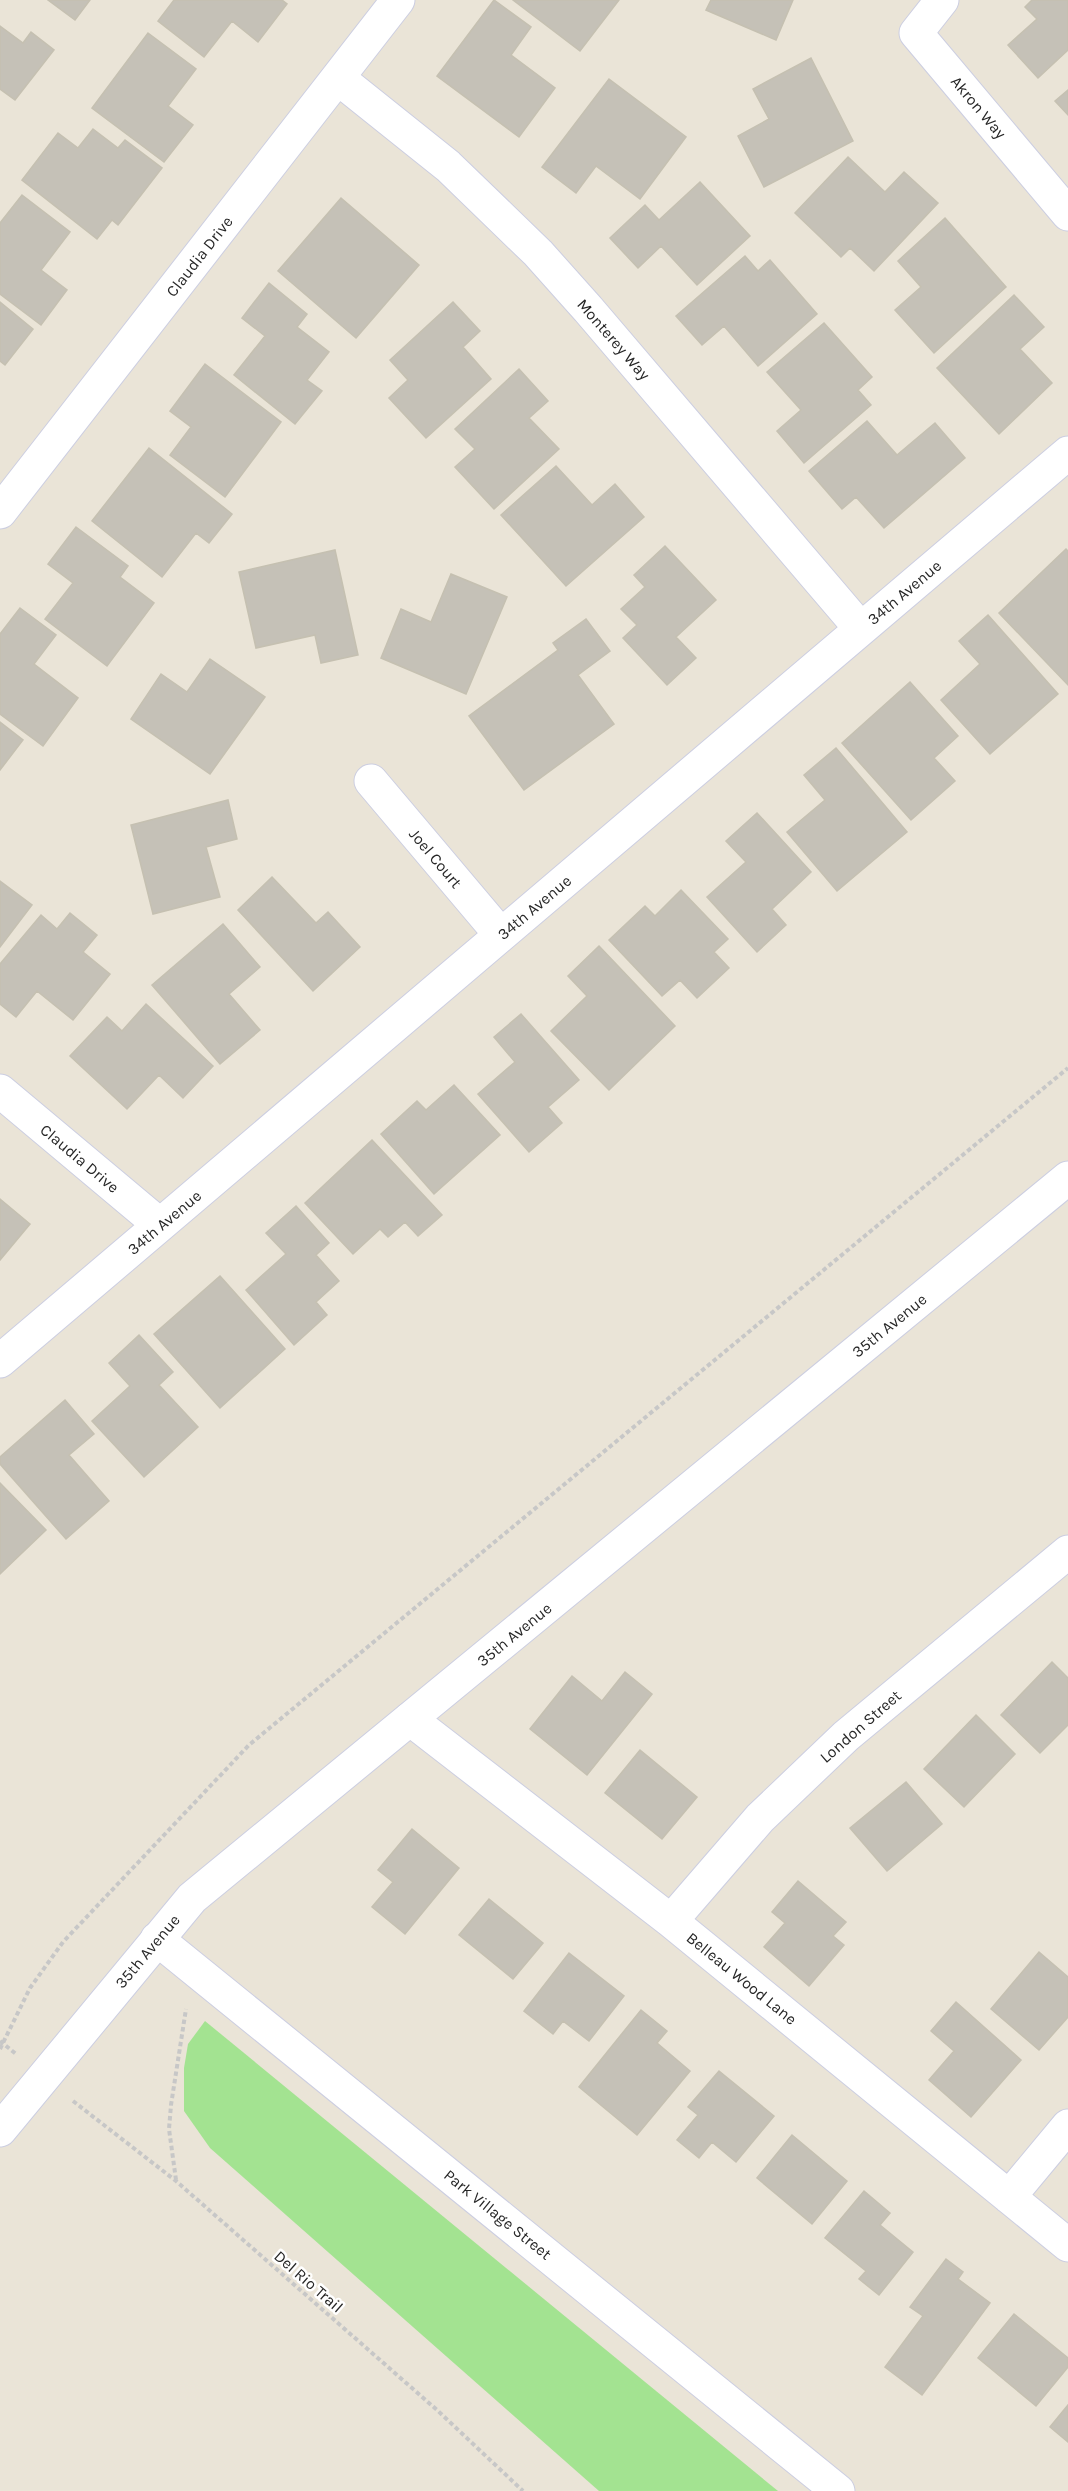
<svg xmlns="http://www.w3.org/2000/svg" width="1068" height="2491" font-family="Karla,sans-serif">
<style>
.green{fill:#a3e391}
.building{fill:#c5c1b7;stroke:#c5c0b1;stroke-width:1.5}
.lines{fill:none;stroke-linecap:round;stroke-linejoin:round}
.street-casing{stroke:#cccee1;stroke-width:35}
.secondary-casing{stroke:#cccee1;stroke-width:35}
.path{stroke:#c7c7c7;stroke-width:4;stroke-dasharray:4.5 3;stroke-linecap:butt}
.street{stroke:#fff;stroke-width:33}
.secondary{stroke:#fff;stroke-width:33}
.labels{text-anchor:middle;stroke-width:5;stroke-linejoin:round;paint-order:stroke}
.street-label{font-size:16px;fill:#272727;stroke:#fff}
</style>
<rect width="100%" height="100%" fill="#eae4d7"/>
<!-- green -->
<path class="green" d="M205 2021 778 2491H599L210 2148 184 2111V2068L188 2044Z"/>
<!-- building -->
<path class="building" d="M48 0H90L75 20Z
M174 0H282L287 4 258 42 232 21 204 57 158 21Z
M494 0 531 27 511 55 555 88 519 137 437 76Z
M513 0H619L580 51Z
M711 0H793L776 40 706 10Z
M1032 0H1068V50L1038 78 1008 45 1037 19 1025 7Z
M0 26 23 43 31 32 54 50 15 100 0 89Z
M148 33 196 69 168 106 193 125 164 162 92 108Z
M811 58 853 141 764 187 738 136 769 119 753 89Z
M609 79 686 137 640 199 596 166 576 193 542 167Z
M1068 90V115L1055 101Z
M93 129 118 148 125 140 162 168 118 225 112 220 97 239 22 180 58 133 78 148Z
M848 157 885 192 904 172 938 203 874 271 850 248 841 257 795 213Z
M700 182 750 236 697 285 661 246 638 268 610 238 645 205 659 220Z
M22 195 70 232 41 270 67 290 41 325 0 294V223Z
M341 198 419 265 356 338 278 271Z
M945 218 1006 287 934 353 895 310 921 287 898 261Z
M745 256 758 271 770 260 817 314 758 366 724 326 702 345 676 316Z
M269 283 307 314 297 327 329 352 307 380 322 391 295 424 234 375 265 336 242 318Z
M1014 295 1044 327 1020 349 1052 383 999 434 937 368Z
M0 302 33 329 5 365 0 361Z
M453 302 480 331 463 347 491 379 426 438 389 398 408 380 390 360Z
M824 323 872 377 858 390 871 405 804 463 777 431 801 410 767 372Z
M205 364 281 422 225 497 170 455 191 427 170 411Z
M519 369 548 401 529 418 559 449 494 509 455 467 475 449 455 429Z
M867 421 897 455 935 423 965 458 884 528 856 497 842 509 809 471Z
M149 448 232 514 209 543 196 533 162 577 92 521Z
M556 466 592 505 615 484 644 517 566 586 501 515Z
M76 527 128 566 120 577 154 603 107 666 45 619 73 583 48 564Z
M665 546 716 600 676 637 696 658 667 685 623 638 637 625 621 609 645 587 634 575Z
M1066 549 1068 551V685L999 613Z
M335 550 358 655 321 663 315 635 256 648 239 572Z
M451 574 507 597 466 694 381 658 401 609 431 622Z
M20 608 56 635 34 664 78 698 43 746 0 714V634Z
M988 615 1058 694 990 754 941 700 980 664 959 641Z
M586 619 610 651 578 675 614 724 524 790 469 716 558 650 553 643Z
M210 659 265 697 210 774 131 719 161 674 187 692Z
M910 682 958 736 934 758 955 781 911 820 842 743Z
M0 722 23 740 0 770Z
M836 748 907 832 837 891 787 832 825 800 804 775Z
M228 800 237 839 206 847 220 897 153 914 131 825Z
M757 813 811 872 772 909 786 925 757 952 707 897 746 862 726 841Z
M272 877 316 923 328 912 360 947 313 991 238 910Z
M0 881 32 905 0 947Z
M681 890 728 939 714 952 729 968 697 998 680 980 662 996 609 940 645 906 655 916Z
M70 913 97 935 83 952 110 974 73 1020 37 991 16 1017 0 1004V964L41 915 57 929Z
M223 924 260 967 229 994 260 1030 220 1064 152 985Z
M599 946 675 1026 609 1090 551 1031 587 996 568 976Z
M146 1004 213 1066 183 1098 159 1075 127 1109 70 1056 107 1017 122 1031Z
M521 1014 579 1080 548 1107 562 1123 529 1152 478 1094 515 1062 494 1037Z
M454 1085 500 1135 434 1194 381 1134 417 1101 426 1110Z
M372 1140 442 1215 418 1236 405 1222 388 1237 380 1229 353 1254 305 1203Z
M0 1199 30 1224 0 1260Z
M296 1206 329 1243 316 1255 339 1281 316 1302 327 1315 294 1345 246 1290 286 1254 266 1233Z
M220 1276 285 1349 220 1408 154 1334Z
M139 1335 173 1372 159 1385 198 1427 144 1477 92 1421 130 1386 109 1363Z
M65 1400 94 1434 69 1455 109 1501 66 1539 0 1464V1457Z
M0 1483 46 1530 0 1574Z
M1052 1662 1068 1678V1725L1040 1753 1001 1715Z
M625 1672 652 1694 587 1775 530 1729 572 1676 602 1701Z
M976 1715 1015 1754 964 1807 924 1769Z
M640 1750 697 1797 662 1839 605 1793Z
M906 1782 942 1824 887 1871 850 1828Z
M412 1829 459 1868 405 1934 372 1907 393 1882 378 1870Z
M798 1881 846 1922 833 1936 844 1945 809 1986 764 1947 785 1923 772 1912Z
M489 1899 543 1943 513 1979 459 1935Z
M1039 1952 1068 1977V2017L1039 2050 991 2009Z
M569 1953 624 1996 589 2041 563 2021 553 2034 524 2011Z
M956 2002 1021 2060 971 2117 929 2080 954 2051 931 2031Z
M641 2010 667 2031 657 2043 690 2071 637 2135 579 2087Z
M719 2071 774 2116 736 2162 712 2142 699 2158 677 2140 698 2115 688 2107Z
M792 2135 847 2181 812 2224 757 2178Z
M864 2191 890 2213 880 2225 913 2252 879 2295 859 2279 866 2271 825 2238Z
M946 2259 963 2272 958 2279 990 2303 922 2395 885 2367 923 2316 910 2307Z
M1014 2314 1068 2358V2367L1036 2406 978 2358Z
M1068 2405V2442L1050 2427Z"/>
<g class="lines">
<!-- street casing -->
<g class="street-casing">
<path id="street" d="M942 0 916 33 1068 214
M338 78 448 166 538 253 588 309 861 629
M0 512 398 0
M371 781 501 935
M0 1091 160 1225
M0 1361 1068 453
M410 1719 671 1921 1068 2245
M671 1921 760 1818 846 1736 1068 1552
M157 1939 838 2491
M1009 2197 1068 2126"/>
</g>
<!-- secondary casing -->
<g class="secondary-casing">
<path id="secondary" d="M0 2130 192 1898 1068 1178"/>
</g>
<!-- path -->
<path class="path" d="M0 2041 16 2054
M0 2049 30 1988 63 1942 249 1745 1068 1068
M73 2101 176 2181 437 2410 523 2491
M176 2180 169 2129 171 2105 186 2009"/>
<!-- street -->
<use href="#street" class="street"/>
<!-- secondary -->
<use href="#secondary" class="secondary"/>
</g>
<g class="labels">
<!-- street labels -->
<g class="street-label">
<text transform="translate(979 107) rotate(50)" y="6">Akron Way</text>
<text transform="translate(199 256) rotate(-52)" y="6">Claudia Drive</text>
<text transform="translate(614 339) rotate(49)" y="6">Monterey Way</text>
<text transform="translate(904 592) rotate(-40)" y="6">34th Avenue</text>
<text transform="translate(436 858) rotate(50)" y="6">Joel Court</text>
<text transform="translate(534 907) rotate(-40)" y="6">34th Avenue</text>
<text transform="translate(80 1158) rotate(40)" y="6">Claudia Drive</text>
<text transform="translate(164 1222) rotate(-40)" y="6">34th Avenue</text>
<text transform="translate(889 1325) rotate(-39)" y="6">35th Avenue</text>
<text transform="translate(514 1634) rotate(-39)" y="6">35th Avenue</text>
<text transform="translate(860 1726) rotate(-41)" y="6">London Street</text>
<text transform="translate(147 1951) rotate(-50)" y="6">35th Avenue</text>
<text transform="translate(742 1978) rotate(39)" y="6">Belleau Wood Lane</text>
<text transform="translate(498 2214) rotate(39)" y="6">Park Village Street</text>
<text transform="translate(309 2281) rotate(41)" y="6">Del Rio Trail</text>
</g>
</g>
</svg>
